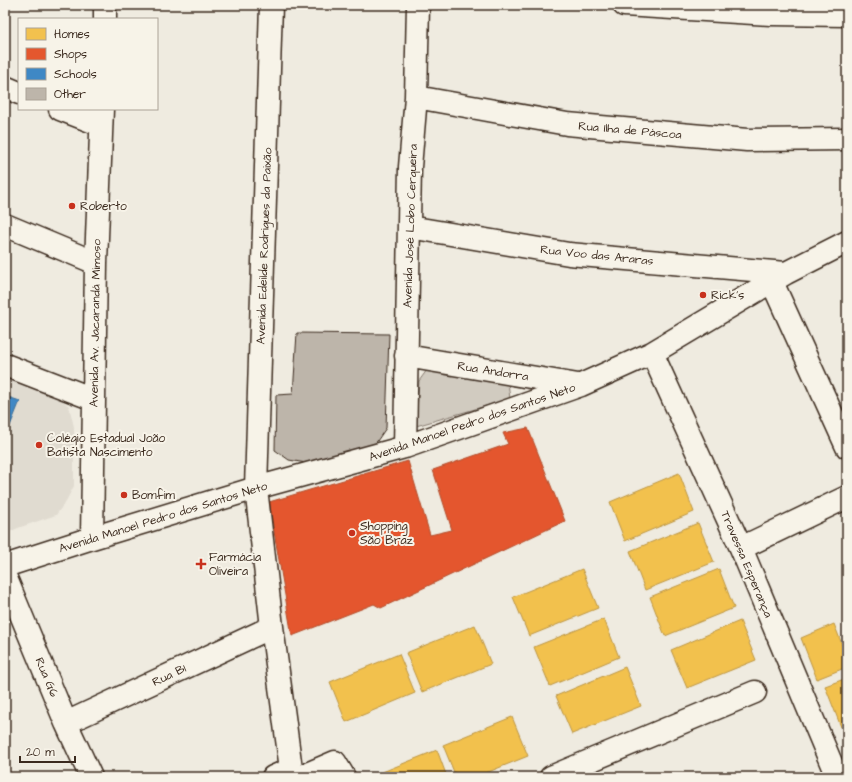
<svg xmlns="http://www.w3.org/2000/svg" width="852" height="782" font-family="'Architects Daughter',sans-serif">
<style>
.built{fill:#e0dbd0}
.green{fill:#d1cbc0;stroke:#867a6f}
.homes{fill:#f2c14e;stroke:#bb9440}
.shops{fill:#e4572e;stroke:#b14a29}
.schools{fill:#3f88c5;stroke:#3e6c93}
.building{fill:#bdb5aa;stroke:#3b2a1e}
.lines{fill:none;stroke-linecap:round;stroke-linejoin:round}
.minor-casing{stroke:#3b2a1e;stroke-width:25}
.minor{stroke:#f7f3e8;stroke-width:22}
.poi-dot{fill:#c8321e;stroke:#f7f3e8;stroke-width:1.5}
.labels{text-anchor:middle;stroke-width:4;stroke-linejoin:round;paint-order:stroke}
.street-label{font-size:12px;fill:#3b2a1e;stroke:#f7f3e8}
.poi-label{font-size:12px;fill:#3b2a1e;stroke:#f7f3e8;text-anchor:start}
</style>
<rect width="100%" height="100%" fill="#efebe0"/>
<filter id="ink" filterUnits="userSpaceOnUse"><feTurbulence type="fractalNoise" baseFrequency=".025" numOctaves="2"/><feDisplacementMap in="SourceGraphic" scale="8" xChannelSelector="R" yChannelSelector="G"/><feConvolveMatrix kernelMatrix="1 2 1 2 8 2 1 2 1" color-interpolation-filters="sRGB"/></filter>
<g filter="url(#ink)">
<!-- built -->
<path class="built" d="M5 373 46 388 69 406 74 427V486L66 501 56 515 18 528 5 534Z"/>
<!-- green -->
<path class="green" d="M280 5H401L280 9Z
M427 370 508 382 510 399 416 426 419 381Z"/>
<!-- homes -->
<path class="homes" d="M679 473 694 512 625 541 610 502Z
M698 523 714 562 645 590 630 551Z
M582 569 598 608 529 636 513 597Z
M719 569 734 608 665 636 650 597Z
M604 619 619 657 550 686 534 647Z
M740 621 756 660 687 688 671 650Z
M834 624 847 657V667L817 679 801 638Z
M475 625 491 664 422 692 406 653Z
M399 654 415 693 346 722 330 682Z
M625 667 641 706 572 734 556 696Z
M847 678V725L841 727 825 686Z
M512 717 528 756 476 777H456L443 745Z
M437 750 447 777H370Z"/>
<!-- shops -->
<path class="shops" d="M528 428 565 521 381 608 374 604 292 636 269 502 408 461 430 535 452 530 433 470 508 444 503 433Z"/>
<!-- schools -->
<path class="schools" d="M5 396 20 401 10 426 5 423Z"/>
<!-- building -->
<path class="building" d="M297 333 389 334 386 428 375 444 306 463 289 460 275 450 276 395 293 394Z"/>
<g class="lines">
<!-- minor casing -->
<g class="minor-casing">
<path id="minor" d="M271 5 256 488 272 627 291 769 294 777
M624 5 771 14 847 15
M105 19V5
M5 87 19 93
M416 97 567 124 747 140 847 139
M60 109 101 125
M5 225 96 263
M409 227 569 254 786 273
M772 282 847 447
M652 353 741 548 837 777
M406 356 578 385
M5 365 93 399
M405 447 410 167 416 97 418 5
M92 538 96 263 102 109
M741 548 847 497
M5 566 92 538 256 488 405 447 581 385 652 353 786 273 847 242
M5 576 66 723 91 777
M66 723 272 627
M273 777 291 769
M300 777 335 762 344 777
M551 777 755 692"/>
</g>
<!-- minor -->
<use href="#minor" class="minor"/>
</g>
</g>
<!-- markers -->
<g class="poi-dot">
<circle cx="72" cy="206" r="4"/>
<circle cx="703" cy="295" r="4"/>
<circle cx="39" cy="445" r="4"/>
<circle cx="124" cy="495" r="4"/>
<circle cx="352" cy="533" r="4"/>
<path d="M199 558h4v4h4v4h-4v4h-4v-4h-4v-4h4z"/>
</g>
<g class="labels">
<!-- street labels -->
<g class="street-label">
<text transform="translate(630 130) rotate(5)" y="4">Rua Ilha de Páscoa</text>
<text transform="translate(410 226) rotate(-88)" y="4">Avenida José Lobo Cerqueira</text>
<text transform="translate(264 246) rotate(-88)" y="4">Avenida Edeilde Rodrigues da Paixão</text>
<text transform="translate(597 255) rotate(6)" y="4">Rua Voo das Araras</text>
<text transform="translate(95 323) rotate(-89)" y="4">Avenida Av. Jacarandá Mimoso</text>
<text transform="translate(493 371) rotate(9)" y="4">Rua Andorra</text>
<text transform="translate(472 422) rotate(-19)" y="4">Avenida Manoel Pedro dos Santos Neto</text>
<text transform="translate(163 517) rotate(-17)" y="4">Avenida Manoel Pedro dos Santos Neto</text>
<text transform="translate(747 564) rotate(67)" y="4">Travessa Esperança</text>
<text transform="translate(169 675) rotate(-25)" y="4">Rua B1</text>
<text transform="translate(47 677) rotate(67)" y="4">Rua G6</text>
</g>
<!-- poi labels -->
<g class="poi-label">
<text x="80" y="210">Roberto</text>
<text x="711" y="299">Rick's</text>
<text x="47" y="442">Colégio Estadual João<tspan x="47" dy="14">Batista Nascimento</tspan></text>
<text x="132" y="499">Bomfim</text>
<text x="360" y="530">Shopping<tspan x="360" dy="14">São Braz</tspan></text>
<text x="209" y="561">Farmácia<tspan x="209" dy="14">Oliveira</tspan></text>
</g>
</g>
<!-- margin -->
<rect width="852" height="782" fill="none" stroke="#f7f3e8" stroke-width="20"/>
<rect x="10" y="10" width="832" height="762" fill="none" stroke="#3b2a1e" stroke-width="1.5" filter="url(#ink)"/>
<!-- legend -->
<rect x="18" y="18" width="140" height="92" fill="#f7f3e8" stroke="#aca397"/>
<rect x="26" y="28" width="20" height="12" fill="#f2c14e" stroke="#aca397"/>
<text x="54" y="38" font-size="12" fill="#3b2a1e">Homes</text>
<rect x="26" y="48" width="20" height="12" fill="#e4572e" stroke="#aca397"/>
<text x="54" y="58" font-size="12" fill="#3b2a1e">Shops</text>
<rect x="26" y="68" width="20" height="12" fill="#3f88c5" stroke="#aca397"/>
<text x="54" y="78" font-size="12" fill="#3b2a1e">Schools</text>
<rect x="26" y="88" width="20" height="12" fill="#bdb5aa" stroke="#aca397"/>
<text x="54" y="98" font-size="12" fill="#3b2a1e">Other</text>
<!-- scale -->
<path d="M20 756v6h55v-6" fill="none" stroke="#3b2a1e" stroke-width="2"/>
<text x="26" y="756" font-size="12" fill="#3b2a1e" stroke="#f7f3e8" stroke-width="3" paint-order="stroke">20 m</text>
</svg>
